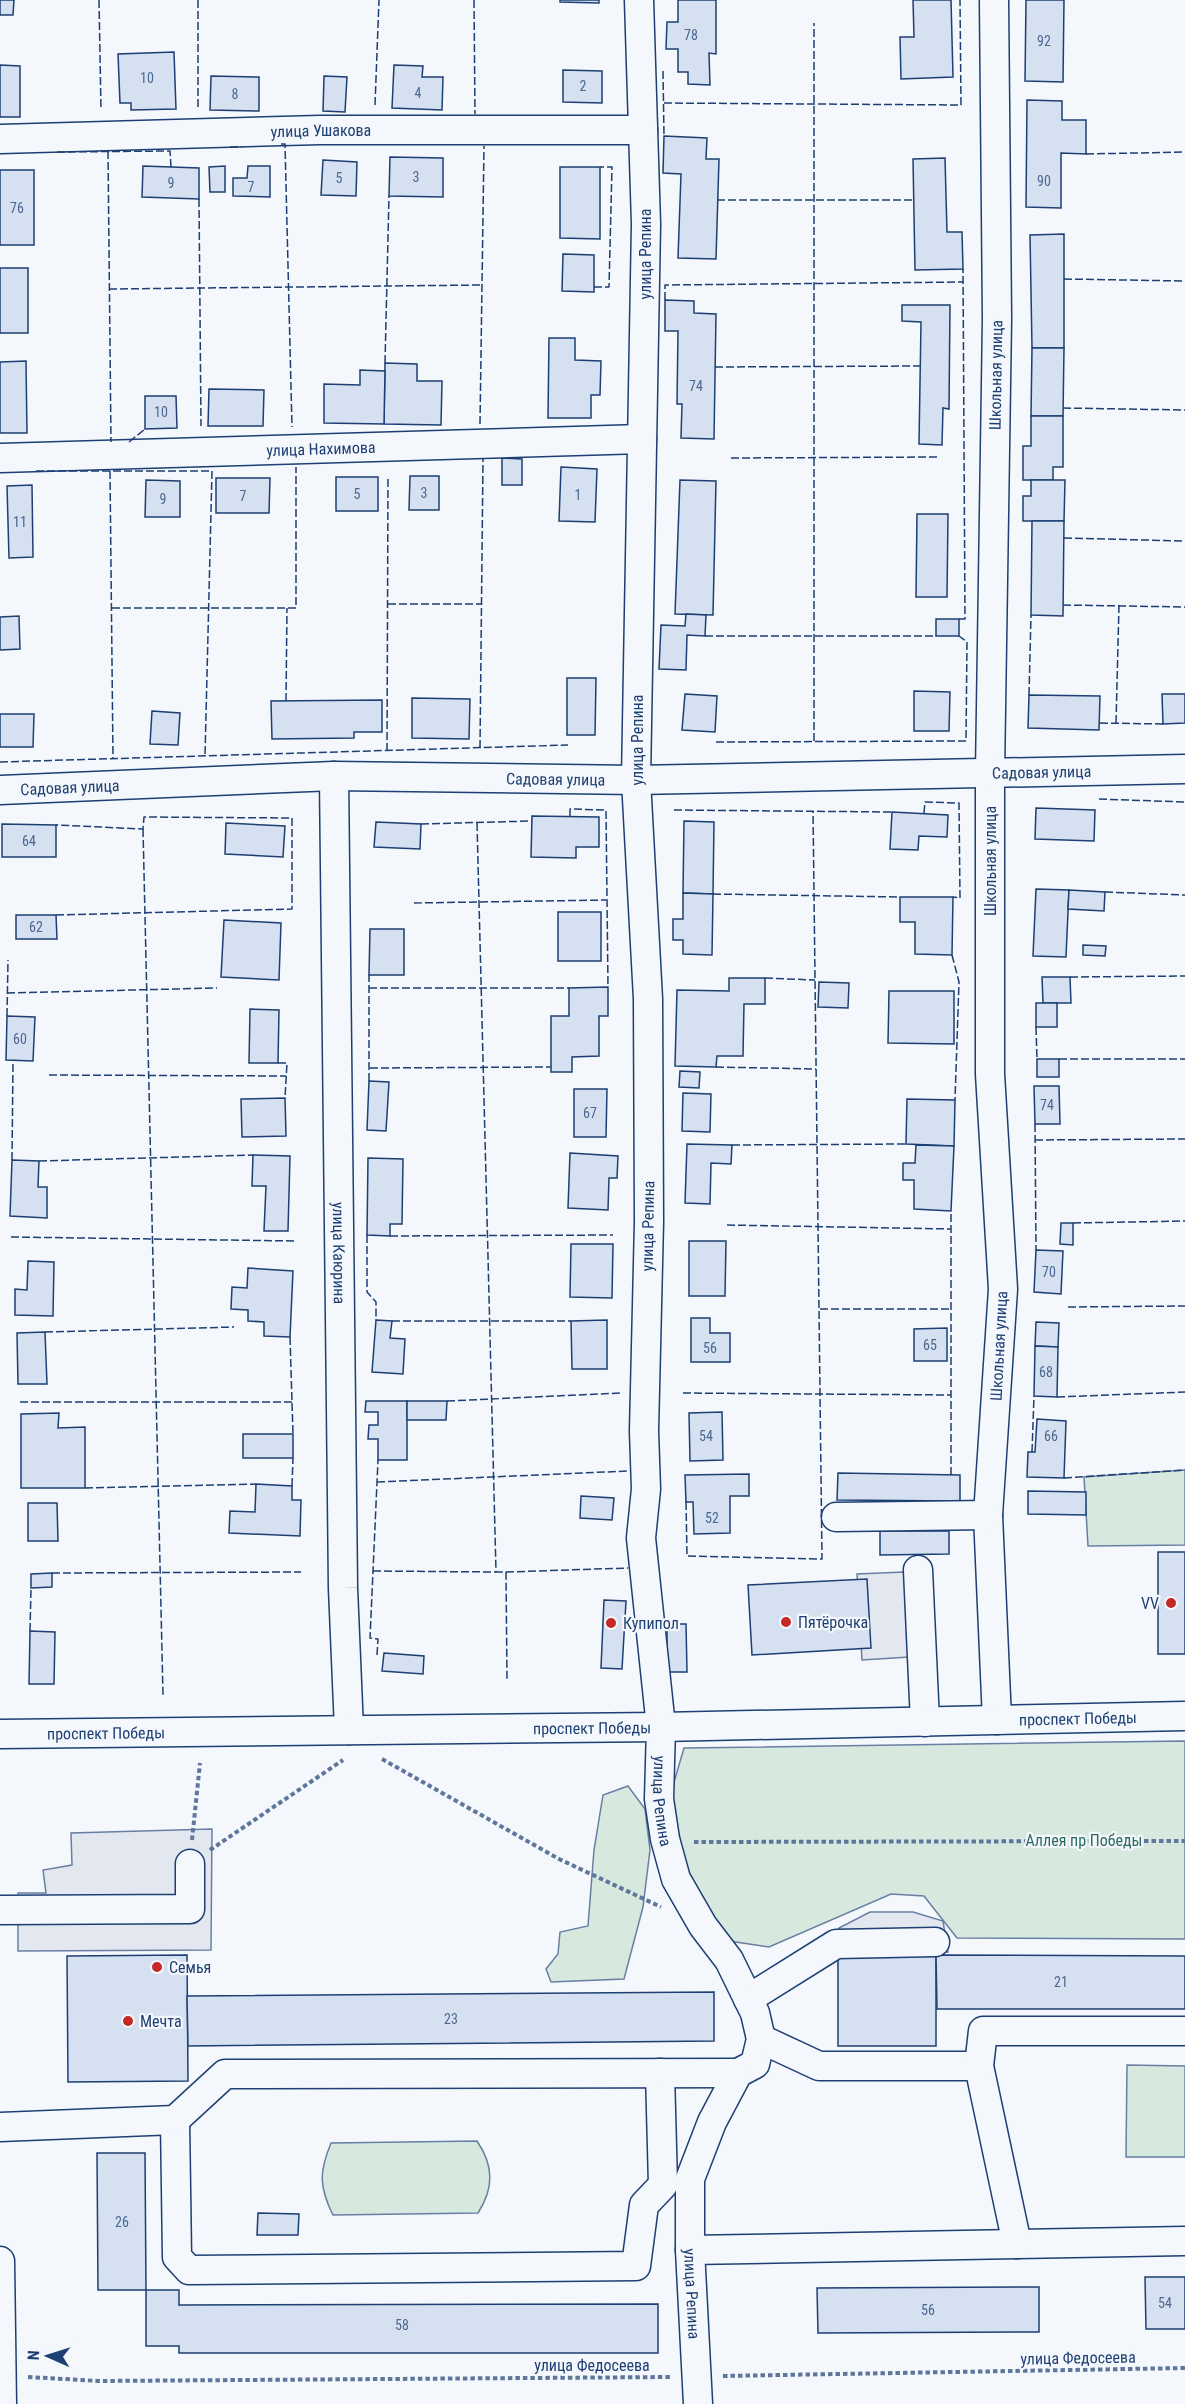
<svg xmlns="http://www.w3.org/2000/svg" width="1185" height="2404" font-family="'Roboto Condensed',sans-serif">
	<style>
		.green { fill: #d7e8df; stroke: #687fa3; stroke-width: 1.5 }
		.parking { fill: #e3e8f0; stroke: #687fa3; stroke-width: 1.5 }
		.building { fill: #d5e0f0; stroke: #1d3f73; stroke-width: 1.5 }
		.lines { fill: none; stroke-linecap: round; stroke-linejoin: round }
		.minor-casing { stroke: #1d3f73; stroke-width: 31 }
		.path { stroke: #5e769c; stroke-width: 4; stroke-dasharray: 4.5 3; stroke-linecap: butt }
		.minor { stroke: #f4f7fb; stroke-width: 28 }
		.fence { stroke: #1d3f73; stroke-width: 1.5; stroke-dasharray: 8 3; stroke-linecap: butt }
		.poi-dot { fill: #c62828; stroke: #f4f7fb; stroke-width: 2 }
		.labels { text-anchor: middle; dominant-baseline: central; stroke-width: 4.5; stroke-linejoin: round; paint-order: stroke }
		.number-label { font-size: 14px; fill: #4b6792 }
		.street-label { font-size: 16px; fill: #1d3f73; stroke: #f4f7fb }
		.poi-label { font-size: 16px; fill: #1d3f73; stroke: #f4f7fb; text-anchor: start }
		.park-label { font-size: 16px; fill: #2c6c60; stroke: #f4f7fb }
	</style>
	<rect width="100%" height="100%" fill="#f4f7fb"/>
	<!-- green -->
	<g class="green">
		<polygon points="1185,1470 1185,1545 1088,1546 1084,1477"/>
		<polygon points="1185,1741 1185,1939 957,1938 924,1896 891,1894 769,1947 729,1941 690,1883 670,1796 684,1748"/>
		<polygon points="628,1786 645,1809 650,1850 643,1907 624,1979 551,1982 546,1969 558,1954 560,1932 588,1926 594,1850 603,1795"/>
		<polygon points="1127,2065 1185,2066 1185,2157 1126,2157"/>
		<path d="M477,2141C494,2166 494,2188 478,2213L333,2215C319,2187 319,2172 331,2143Z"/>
	</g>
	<!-- parking -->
	<g class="parking">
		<polygon points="904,1572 909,1657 862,1660 857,1574"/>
		<polygon points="212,1829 211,1950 18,1951 18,1893 46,1893 43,1870 72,1865 71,1833"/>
		<polygon points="870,1912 913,1912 943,1921 948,1952 838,1951 839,1928"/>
	</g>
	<!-- building -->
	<g class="building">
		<polygon points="0,0 14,0 13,15 0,15"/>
		<polygon points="560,0 599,0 599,3 560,2"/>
		<polygon points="678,0 716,0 716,54 709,53 710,85 688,84 688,72 678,72 678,49 666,49 667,22 678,22"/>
		<polygon points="913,0 951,0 953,77 901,79 900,37 914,37"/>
		<polygon points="1026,0 1064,0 1063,82 1025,81"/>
		<polygon points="174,52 176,109 131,110 131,103 120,103 118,54"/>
		<polygon points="0,65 20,66 20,117 0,117"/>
		<polygon points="394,65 423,66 422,77 443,77 442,110 392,108"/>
		<polygon points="563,70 602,71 602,103 563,102"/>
		<polygon points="211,76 259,77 259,111 210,110"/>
		<polygon points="324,76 347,77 345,112 323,111"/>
		<polygon points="1027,100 1062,101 1062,120 1086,120 1086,154 1061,153 1061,208 1026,207"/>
		<polygon points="664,136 707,138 706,159 719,159 716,259 678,258 681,174 663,173"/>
		<polygon points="390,157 443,158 443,197 389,196"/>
		<polygon points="945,158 947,232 962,232 963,269 915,270 913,159"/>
		<polygon points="323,160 357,162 356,196 321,195"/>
		<polygon points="143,166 199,168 199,199 142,197"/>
		<polygon points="225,166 225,192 210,192 209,167"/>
		<polygon points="248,166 270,166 270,197 233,196 233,178 247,178"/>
		<polygon points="560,167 600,167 600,239 560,238"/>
		<rect x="0" y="170" width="34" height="75"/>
		<polygon points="1064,234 1064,348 1032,348 1030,235"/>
		<polygon points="563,254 594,255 594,292 562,291"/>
		<rect x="0" y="268" width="28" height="65"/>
		<polygon points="665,300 694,301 694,313 716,314 714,439 681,438 682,404 677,404 678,331 665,331"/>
		<polygon points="902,305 950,305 949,409 943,408 942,445 919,444 921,322 902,321"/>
		<polygon points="549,338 575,338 575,360 601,361 600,395 591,395 591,418 548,418"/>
		<polygon points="1032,348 1064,348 1063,416 1031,416"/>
		<polygon points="26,361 27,433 0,433 0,362"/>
		<polygon points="385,363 417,364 417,381 442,381 441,425 384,424"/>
		<polygon points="360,370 385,371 384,424 324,423 324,384 360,385"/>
		<polygon points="209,389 264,390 263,426 208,426"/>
		<polygon points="145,396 176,396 177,428 145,429"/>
		<polygon points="1031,416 1063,416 1063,467 1053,467 1053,480 1023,480 1023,446 1031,446"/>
		<polygon points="502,458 522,459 522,485 502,485"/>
		<polygon points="561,467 597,469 595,522 559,521"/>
		<polygon points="410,476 439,476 439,510 409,510"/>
		<rect x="336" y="477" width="42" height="34"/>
		<polygon points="216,478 270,478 269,513 216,513"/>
		<polygon points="146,480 180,481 180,517 145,517"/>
		<polygon points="680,480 716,481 713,615 675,614"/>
		<polygon points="1031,480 1065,480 1064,521 1023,521 1023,496 1031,496"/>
		<polygon points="32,485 33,557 9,558 7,486"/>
		<polygon points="917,514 948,514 947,597 916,597"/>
		<polygon points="1032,521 1064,521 1063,616 1031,615"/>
		<polygon points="686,614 706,615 705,636 687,635 686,670 659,669 661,625 685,626"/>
		<polygon points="19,616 20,649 0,650 0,617"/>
		<rect x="936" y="619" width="23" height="17"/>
		<polygon points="567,678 596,678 595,735 567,735"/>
		<polygon points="914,691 950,692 949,731 914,731"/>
		<polygon points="685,694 717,696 715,732 682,730"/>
		<polygon points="1162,694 1185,694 1185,723 1163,724"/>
		<polygon points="1029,695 1100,696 1099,730 1028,728"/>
		<polygon points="412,698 470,699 469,739 412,738"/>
		<polygon points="382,700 382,732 354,732 354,738 272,739 271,701"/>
		<polygon points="152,711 180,713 178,745 150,744"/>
		<polygon points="0,714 34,714 33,747 0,747"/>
		<polygon points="1036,808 1095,810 1094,841 1035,839"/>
		<polygon points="892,812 948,815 947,837 919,836 918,850 890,849"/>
		<polygon points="532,816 599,817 599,847 576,847 576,858 531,857"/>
		<polygon points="684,821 714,822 713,894 683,893"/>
		<polygon points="376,822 421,824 420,849 374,847"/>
		<polygon points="226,823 285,826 283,857 225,854"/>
		<polygon points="2,824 56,825 56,857 2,857"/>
		<polygon points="1036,889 1069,890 1066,957 1033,956"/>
		<polygon points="1069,890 1105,892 1104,911 1068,909"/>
		<polygon points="683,893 713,894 712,955 683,954 683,940 673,940 673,919 683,919"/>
		<polygon points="900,897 953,897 952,955 915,954 915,922 900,922"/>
		<rect x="558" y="912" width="43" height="49"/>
		<polygon points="16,915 56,915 57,939 16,939"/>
		<polygon points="224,920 281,923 279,980 221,977"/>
		<polygon points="370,929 404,929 404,975 369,975"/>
		<polygon points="1083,945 1106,946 1105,956 1083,955"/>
		<polygon points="1042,977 1070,977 1071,1003 1043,1003"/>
		<polygon points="729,978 765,978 765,1004 744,1004 743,1056 717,1056 716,1067 675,1066 677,990 729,991"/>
		<polygon points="819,982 849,983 848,1008 818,1007"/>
		<polygon points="608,987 608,1016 599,1016 599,1056 572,1057 572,1072 551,1072 551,1016 569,1016 569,988"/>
		<polygon points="889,991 954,991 954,1044 888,1043"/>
		<rect x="1036" y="1003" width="21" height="24"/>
		<polygon points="250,1009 279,1010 278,1063 249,1063"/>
		<polygon points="7,1016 35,1017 33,1061 6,1060"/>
		<rect x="1037" y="1059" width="22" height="18"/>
		<polygon points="680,1071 700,1072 699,1088 679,1087"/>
		<polygon points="369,1081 389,1082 386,1131 367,1130"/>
		<polygon points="1034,1086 1059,1086 1060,1124 1035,1124"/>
		<polygon points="574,1089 607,1089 606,1137 574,1137"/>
		<polygon points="683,1093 711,1094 710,1132 682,1131"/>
		<polygon points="285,1098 286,1136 242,1137 241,1099"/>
		<polygon points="907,1099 955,1100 954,1146 906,1144"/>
		<polygon points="687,1144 732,1145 731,1164 711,1163 710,1204 685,1203"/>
		<polygon points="916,1145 954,1146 951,1211 914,1209 914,1180 903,1180 903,1163 915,1163"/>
		<polygon points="570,1153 618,1156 617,1178 609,1178 608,1210 568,1208"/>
		<polygon points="253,1155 290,1156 288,1231 264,1231 266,1186 252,1186"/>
		<polygon points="368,1158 403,1159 402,1224 390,1224 390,1236 367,1235"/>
		<polygon points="12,1160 39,1161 38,1187 47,1187 47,1218 10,1216"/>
		<polygon points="1061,1223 1073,1223 1073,1245 1060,1244"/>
		<polygon points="689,1241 726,1241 725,1296 689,1296"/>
		<polygon points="571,1244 613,1244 612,1298 570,1297"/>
		<polygon points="1036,1250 1063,1251 1061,1294 1034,1292"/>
		<polygon points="28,1261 54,1262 53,1316 15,1315 15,1289 27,1290"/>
		<polygon points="248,1268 293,1271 290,1337 264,1336 264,1322 248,1321 248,1310 231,1309 232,1287 247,1288"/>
		<polygon points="691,1318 710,1318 710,1333 730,1333 730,1362 691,1362"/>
		<polygon points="376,1320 392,1321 390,1338 405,1339 403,1374 372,1372"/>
		<polygon points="607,1320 607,1369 572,1369 571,1321"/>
		<polygon points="1036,1322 1059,1323 1058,1347 1035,1346"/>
		<polygon points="947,1328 947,1361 914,1361 914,1329"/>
		<polygon points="45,1332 47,1384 18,1384 17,1333"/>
		<polygon points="1035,1346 1058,1347 1057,1397 1034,1396"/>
		<polygon points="366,1401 407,1401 407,1460 378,1460 378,1439 368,1439 369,1425 378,1425 378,1412 365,1412"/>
		<polygon points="407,1401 447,1401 446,1420 407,1420"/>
		<polygon points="722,1412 723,1460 690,1461 689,1413"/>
		<polygon points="59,1413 58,1428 85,1427 85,1488 21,1488 21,1414"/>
		<polygon points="1037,1419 1066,1421 1064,1478 1027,1477 1028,1452 1035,1452"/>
		<rect x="243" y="1434" width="50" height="24"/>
		<polygon points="838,1473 960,1475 960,1501 837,1500"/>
		<polygon points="749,1474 749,1496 730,1496 730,1533 694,1534 693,1502 686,1502 685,1475"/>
		<polygon points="256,1484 292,1486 292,1500 301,1500 300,1536 229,1533 230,1511 255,1512"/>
		<polygon points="1028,1491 1086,1492 1086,1515 1028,1514"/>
		<polygon points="581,1496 614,1498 612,1520 580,1518"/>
		<polygon points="28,1503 57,1503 58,1541 28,1541"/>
		<polygon points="880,1531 949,1531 949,1554 880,1555"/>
		<rect x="1158" y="1552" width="27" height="102"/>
		<polygon points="52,1573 52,1587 31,1588 31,1574"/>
		<polygon points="867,1579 871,1648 752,1655 748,1585"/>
		<polygon points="604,1600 626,1601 622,1669 601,1668"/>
		<polygon points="667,1624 686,1624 687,1672 667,1672"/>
		<polygon points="30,1631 55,1632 54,1684 29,1684"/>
		<polygon points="384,1653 424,1656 423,1674 382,1671"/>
		<polygon points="187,1955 188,2081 68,2082 67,1956"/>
		<rect x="838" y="1955" width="98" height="91"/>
		<polygon points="936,1955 1185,1956 1185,2009 937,2009"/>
		<polygon points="714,1992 714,2041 188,2046 187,1996"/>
		<polygon points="97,2153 145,2153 146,2290 98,2290"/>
		<polygon points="258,2213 299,2214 298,2235 257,2235"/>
		<polygon points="1145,2277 1185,2277 1185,2329 1146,2329"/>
		<polygon points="1039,2287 1039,2332 818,2333 817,2288"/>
		<polygon points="146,2290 179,2290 179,2305 658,2304 658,2353 179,2353 179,2346 146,2346"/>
	</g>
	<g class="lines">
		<!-- minor casing -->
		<g class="minor-casing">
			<g id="minor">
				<path id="s1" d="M639,0L646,224L636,780L648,999L649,1222L644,1431L646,1489L641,1538L661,1727L659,1799L665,1839L676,1879L703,1926L729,1960L755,2013L761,2039L755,2064L738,2073L712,2122L690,2179V2250L698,2404"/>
				<polyline points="994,0 997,319 990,774 990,1074 1003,1289 988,1515 997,1720"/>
				<path id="s2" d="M0,139L320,130H643"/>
				<path id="s3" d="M0,458L642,439"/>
				<path id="s4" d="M334,776L343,1588L349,1730"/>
				<path id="s5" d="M0,790L334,776L636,780L1185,769"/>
				<polyline points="836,1517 988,1515"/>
				<polyline points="918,1570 925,1722"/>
				<path id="s6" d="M0,1734L661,1727L1185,1716"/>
				<polyline points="0,1910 190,1909 190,1864"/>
				<polyline points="748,1999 836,1944 935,1942"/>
				<polyline points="761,2039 819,2066 979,2066 1017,2244 1185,2241"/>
				<polyline points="979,2066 983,2031 1185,2031"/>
				<polyline points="175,2120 177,2257 189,2270 636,2266 644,2205 663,2185 660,2073"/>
				<polyline points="0,2127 175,2120 225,2074 738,2073"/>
				<polyline points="690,2250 1017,2244"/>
				<polyline points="0,2261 2,2404"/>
			</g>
		</g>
		<!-- path -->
		<g class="path">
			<polyline points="382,1759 559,1859 661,1907"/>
			<polyline points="192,1840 200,1763"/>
			<polyline points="694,1842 1185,1841"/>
			<polyline points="210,1850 343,1760"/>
			<polyline points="723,2376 1185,2368"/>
			<polyline points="28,2377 99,2381 671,2377"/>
		</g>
		<!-- minor -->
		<use href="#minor" class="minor"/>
		<!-- fence -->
		<g class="fence">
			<polyline points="99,0 101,110"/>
			<polyline points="198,0 198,109"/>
			<polyline points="474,0 475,114"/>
			<polyline points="663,71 664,136"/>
			<polyline points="664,103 961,105 960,0"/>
			<polyline points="375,105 379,0"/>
			<polyline points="281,144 285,144 292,427"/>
			<polyline points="230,147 242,147"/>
			<polyline points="108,151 111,442"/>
			<polyline points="57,152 170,151 171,167"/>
			<polyline points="1086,154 1185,152"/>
			<polyline points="199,199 201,426"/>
			<polyline points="717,200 914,200"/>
			<polyline points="1064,279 1185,281"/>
			<polyline points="594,287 609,287 612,167 600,167"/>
			<polyline points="109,289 482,285"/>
			<polyline points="665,300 665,285 963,282"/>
			<polyline points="385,363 389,196"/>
			<polyline points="715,367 920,366"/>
			<polyline points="1063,408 1185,410"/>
			<polyline points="480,424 484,146"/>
			<polyline points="129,442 145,429"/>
			<polyline points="731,458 938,457"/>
			<polyline points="36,471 212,471 205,756"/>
			<polyline points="110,471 113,758"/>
			<polyline points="1064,538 1185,541"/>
			<polyline points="388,604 482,604"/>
			<polyline points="1063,605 1185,607"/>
			<polyline points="112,608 296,608 296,467"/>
			<polyline points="959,619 965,619 963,269"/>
			<polyline points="705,636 936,636"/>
			<polyline points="1029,695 1031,615"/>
			<polyline points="286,701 287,608"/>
			<polyline points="1100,723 1163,724"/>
			<polyline points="1116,723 1119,605"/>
			<polyline points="814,741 814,23"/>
			<polyline points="716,742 966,741 967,642 959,636"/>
			<polyline points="480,748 483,459"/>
			<polyline points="387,751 388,476"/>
			<polyline points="0,762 568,745"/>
			<polyline points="1099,799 1185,802"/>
			<polyline points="674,810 892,812"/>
			<polyline points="924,813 925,802 959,803 960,898 953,897"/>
			<polyline points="570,816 570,809 606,810 608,987"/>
			<polyline points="477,823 496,1572 506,1572 507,1679"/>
			<polyline points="421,824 532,821"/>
			<polyline points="143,829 163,1695"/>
			<polyline points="1105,892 1185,895"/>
			<polyline points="713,894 900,897"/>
			<polyline points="414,903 606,900"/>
			<polyline points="56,915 292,909 292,818 144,817 143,829 56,825"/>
			<polyline points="952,955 959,982 955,1100"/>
			<polyline points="1070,977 1185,976"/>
			<polyline points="765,978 815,980"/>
			<polyline points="369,988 569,988"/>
			<polyline points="7,993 217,988"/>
			<polyline points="7,1016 8,960"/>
			<polyline points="1036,1027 1037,1059"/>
			<polyline points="1059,1059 1185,1059"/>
			<polyline points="278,1063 287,1063 285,1098"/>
			<polyline points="716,1067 816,1069"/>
			<polyline points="370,1068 551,1067"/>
			<polyline points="49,1075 286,1076"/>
			<polyline points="369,1081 369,975"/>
			<polyline points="1035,1124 1036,1250"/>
			<polyline points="1035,1140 1185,1139"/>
			<polyline points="732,1145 906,1144"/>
			<polyline points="12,1160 13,1061"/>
			<polyline points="39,1161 253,1155"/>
			<polyline points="1073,1223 1185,1221"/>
			<polyline points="727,1225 951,1229"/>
			<polyline points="367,1235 367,1292 376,1302 376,1320"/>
			<polyline points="390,1236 613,1235"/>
			<polyline points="11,1237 295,1241"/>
			<polyline points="1068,1307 1185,1306"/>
			<polyline points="820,1309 951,1309"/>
			<polyline points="392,1321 571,1321"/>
			<polyline points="45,1332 234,1327"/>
			<polyline points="290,1337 293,1434"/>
			<polyline points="683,1393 951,1395"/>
			<polyline points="1057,1397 1185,1392"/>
			<polyline points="447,1401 622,1393"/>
			<polyline points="20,1402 292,1402"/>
			<polyline points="1032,1452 1034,1396"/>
			<polyline points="951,1475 951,1211"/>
			<polyline points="1064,1478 1185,1470"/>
			<polyline points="377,1482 628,1471"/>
			<polyline points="292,1486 293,1458"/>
			<polyline points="85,1488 256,1484"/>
			<polyline points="686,1502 687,1556 822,1559 813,811"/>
			<polyline points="373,1571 496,1572"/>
			<polyline points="506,1572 628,1568"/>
			<polyline points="52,1573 301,1572"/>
			<polyline points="30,1631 31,1588"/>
			<polyline points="377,1655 378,1639 370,1638 378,1460"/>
		</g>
	</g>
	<!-- markers -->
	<g class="poi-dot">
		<circle cx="1171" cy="1603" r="6"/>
		<circle cx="786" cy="1622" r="6"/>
		<circle cx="611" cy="1623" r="6"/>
		<circle cx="157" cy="1967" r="6"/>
		<circle cx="128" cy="2021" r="6"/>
	</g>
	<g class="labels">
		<!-- number labels -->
		<g class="number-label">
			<text x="691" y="35">78</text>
			<text x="1044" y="41">92</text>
			<text x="147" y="78">10</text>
			<text x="583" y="86">2</text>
			<text x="418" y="93">4</text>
			<text x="235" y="94">8</text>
			<text x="416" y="177">3</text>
			<text x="339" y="178">5</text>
			<text x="1044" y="181">90</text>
			<text x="171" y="183">9</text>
			<text x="251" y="187">7</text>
			<text x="17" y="208">76</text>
			<text x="696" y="386">74</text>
			<text x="161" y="412">10</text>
			<text x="424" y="493">3</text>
			<text x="357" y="494">5</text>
			<text x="578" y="495">1</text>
			<text x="243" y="496">7</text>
			<text x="163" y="499">9</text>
			<text x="20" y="522">11</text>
			<text x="29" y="841">64</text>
			<text x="36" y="927">62</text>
			<text x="20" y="1039">60</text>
			<text x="1047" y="1105">74</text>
			<text x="590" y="1113">67</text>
			<text x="1049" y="1272">70</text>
			<text x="930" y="1345">65</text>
			<text x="710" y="1348">56</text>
			<text x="1046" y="1372">68</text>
			<text x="706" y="1436">54</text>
			<text x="1051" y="1436">66</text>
			<text x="712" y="1518">52</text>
			<text x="1061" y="1982">21</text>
			<text x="451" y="2019">23</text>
			<text x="122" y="2222">26</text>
			<text x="1165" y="2303">54</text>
			<text x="928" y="2310">56</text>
			<text x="402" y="2325">58</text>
		</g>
		<!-- street labels -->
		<g class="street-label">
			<text stroke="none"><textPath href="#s2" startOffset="321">улица Ушакова</textPath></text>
			<text transform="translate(645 254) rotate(-90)">улица Репина</text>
			<text transform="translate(996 375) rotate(-89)">Школьная улица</text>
			<text stroke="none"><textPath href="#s3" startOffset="321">улица Нахимова</textPath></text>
			<text transform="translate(637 740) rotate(-90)">улица Репина</text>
			<text stroke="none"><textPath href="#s5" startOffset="1042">Садовая улица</textPath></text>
			<text stroke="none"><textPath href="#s5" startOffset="556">Садовая улица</textPath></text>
			<text stroke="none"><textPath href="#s5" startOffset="70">Садовая улица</textPath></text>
			<text transform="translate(990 861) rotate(-90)">Школьная улица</text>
			<text transform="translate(648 1226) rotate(-89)">улица Репина</text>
			<text stroke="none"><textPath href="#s4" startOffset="477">улица Каюрина</textPath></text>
			<text transform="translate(999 1346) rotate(-87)">Школьная улица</text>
			<text stroke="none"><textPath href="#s6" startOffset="1078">проспект Победы</textPath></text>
			<text stroke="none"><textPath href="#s6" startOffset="592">проспект Победы</textPath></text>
			<text stroke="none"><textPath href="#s6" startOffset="106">проспект Победы</textPath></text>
			<text stroke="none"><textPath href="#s1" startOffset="1803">улица Репина</textPath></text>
			<text stroke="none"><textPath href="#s1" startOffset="2342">улица Репина</textPath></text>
			<text transform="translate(1078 2358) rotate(-1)">улица Федосеева</text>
			<text x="592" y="2365">улица Федосеева</text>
		</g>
		<!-- poi labels -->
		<g class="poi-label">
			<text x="1159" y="1603" text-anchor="end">VV</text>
			<text x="798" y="1622">Пятёрочка</text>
			<text x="623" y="1623">Купипол</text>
			<text x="169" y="1967">Семья</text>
			<text x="140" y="2021">Мечта</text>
		</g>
		<!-- park labels -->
		<g class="park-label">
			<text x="1084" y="1840">Аллея пр Победы</text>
		</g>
	</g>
	<!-- north arrow -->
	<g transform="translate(48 2356) rotate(273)" stroke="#f4f7fb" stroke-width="4.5" paint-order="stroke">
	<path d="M0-4.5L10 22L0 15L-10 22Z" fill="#1d3f73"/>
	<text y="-9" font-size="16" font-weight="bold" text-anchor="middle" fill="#1d3f73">N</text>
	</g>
</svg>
